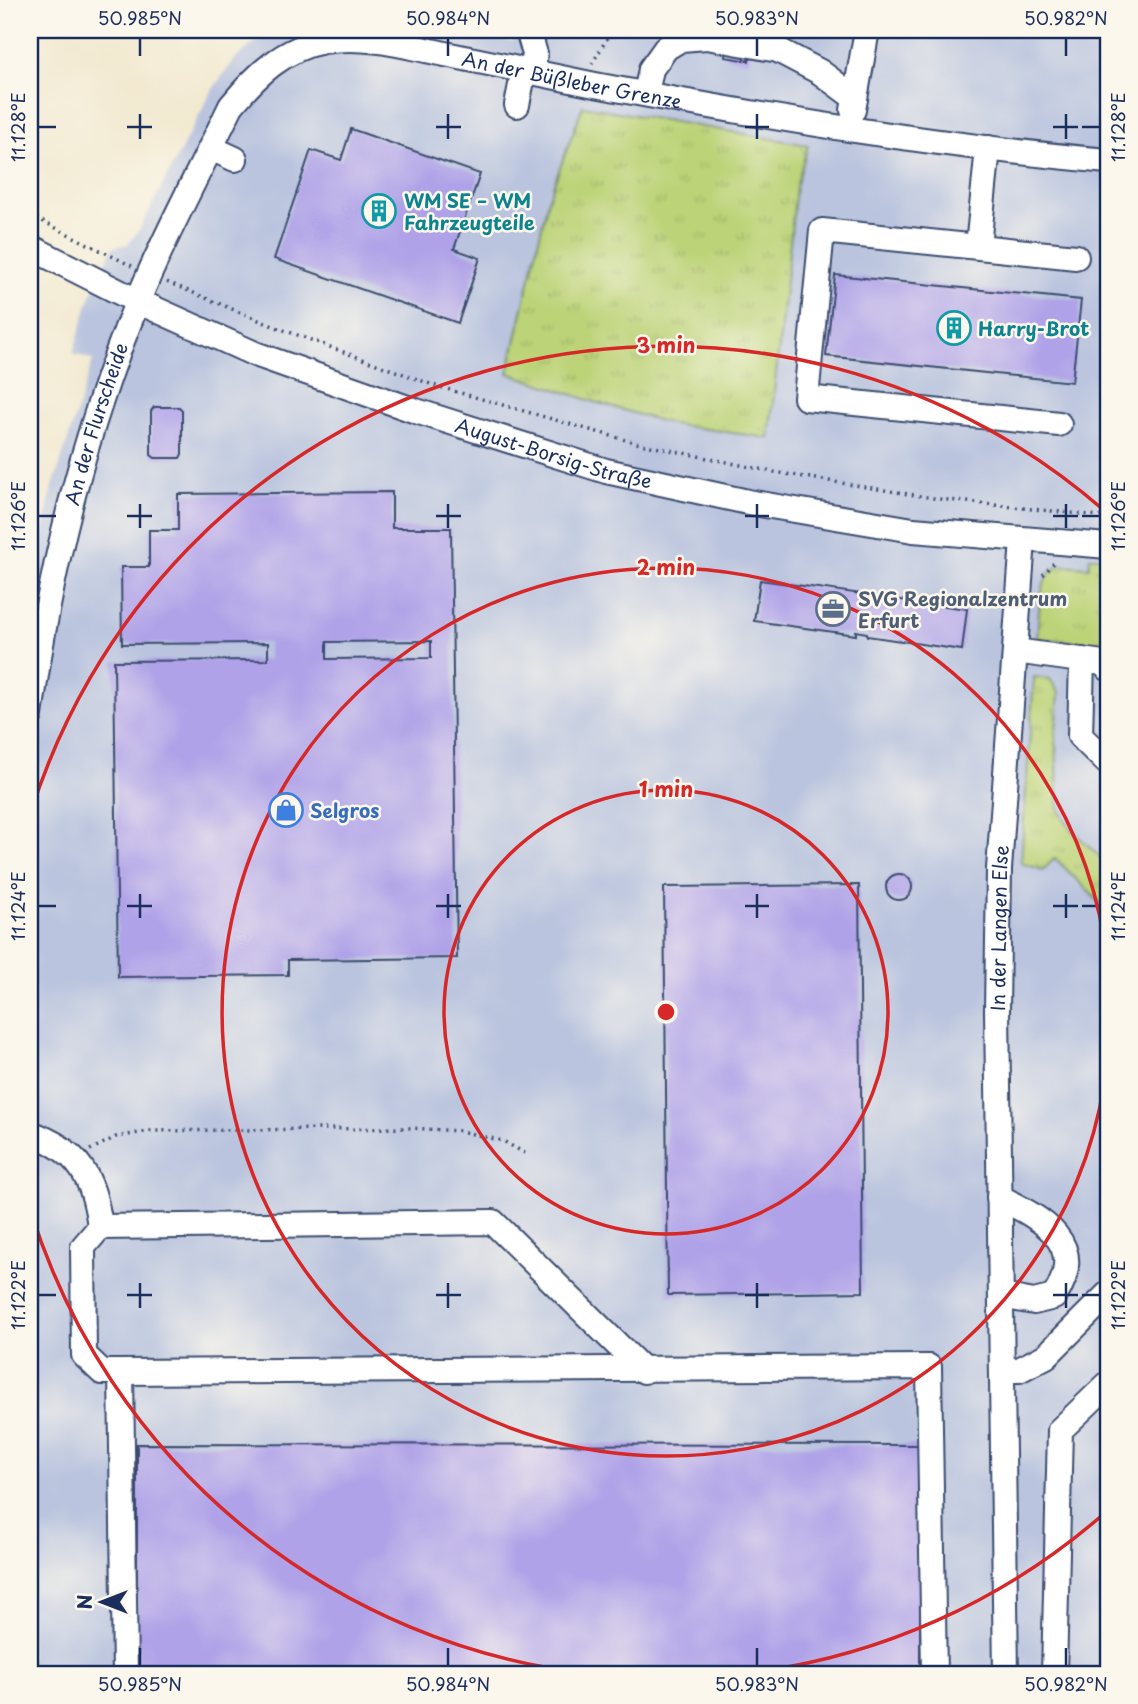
<svg xmlns="http://www.w3.org/2000/svg" width="1138" height="1704" font-family="'Playpen Sans',sans-serif">
	<style>
		.industrial { fill: #bac4de }
		.grass { fill: url(#grass-tufts); stroke: #6c816a; stroke-width: 2 }
		.building { fill: #afa2e8; fill-rule: evenodd }
		.lines { fill: none; stroke-linecap: round; stroke-linejoin: round }
		.minor-casing { stroke: #3b4b6f; stroke-width: 28 }
		.path { stroke: #3b4b6f; stroke-width: 3.5; stroke-dasharray: 2 5; stroke-linecap: butt }
		.minor { stroke: #fff; stroke-width: 24 }
		.ticks { fill: none; stroke: #1b2f5e; stroke-width: 2.5 }
		.ring { fill: none; stroke: #d62828; stroke-width: 3.5 }
		.labels { text-anchor: middle; dominant-baseline: central; stroke-width: 5; stroke-linejoin: round; paint-order: stroke }
		.street-label { font-size: 19px; fill: #1b2f5e; stroke: #fbf7ec }
		.culture-label { font-size: 19px; font-weight: bold; fill: #0d838f; stroke: #fbf7ec; text-anchor: start }
		.service-label { font-size: 19px; font-weight: bold; fill: #4e5e75; stroke: #fbf7ec; text-anchor: start }
		.shop-label { font-size: 19px; font-weight: bold; fill: #366cbe; stroke: #fbf7ec; text-anchor: start }
		.centre { fill: #d62828; stroke: #fbf7ec; stroke-width: 3.5 }
		.ring-label { font-size: 21px; text-anchor: middle; font-weight: bold; fill: #d62828; stroke: #fbf7ec; stroke-width: 5; stroke-linejoin: round; paint-order: stroke }
		.neatline { fill: none; stroke: #1b2f5e; stroke-width: 2.5 }
		.ticks-label { font-size: 18px; text-anchor: middle; fill: #1b2f5e }
	</style>
	<defs>
		<pattern id="grass-tufts" width="24" height="20" patternUnits="userSpaceOnUse" patternTransform="scale(1.75)"><rect width="24" height="20" fill="#bcd377"/><path d="M3 7l-1-3M5 7V3M7 7l1-3M15 17l-1-3M17 17v-4M19 17l1-3" fill="none" stroke="#a1b569"/></pattern>
	</defs>
	<rect width="100%" height="100%" fill="#fbf7ec"/>
	<filter id="ink" filterUnits="userSpaceOnUse"><feTurbulence type="fractalNoise" baseFrequency=".0143" numOctaves="2"/><feDisplacementMap in="SourceGraphic" scale="14" xChannelSelector="R" yChannelSelector="G"/><feConvolveMatrix kernelMatrix="1 2 1 2 8 2 1 2 1" color-interpolation-filters="sRGB"/></filter>
	<filter id="wash" filterUnits="userSpaceOnUse"><feTurbulence type="fractalNoise" baseFrequency=".00686" numOctaves="4" result="noise"/><feDisplacementMap in="SourceGraphic" scale="28" xChannelSelector="R" yChannelSelector="G"/><feGaussianBlur stdDeviation="1.57" result="paint"/><feColorMatrix in="noise" values="0 0 0 0 0 0 0 0 0 0 0 0 0 0 0 0 0 1.4 0 .05"/><feComposite in="paint" operator="in"/></filter>
	<g filter="url(#wash)">
		<rect width="100%" height="100%" fill="#f2e9d0"/>
		<!-- industrial -->
		<polygon class="industrial" points="277,30 454,30 513,42 509,30 1108,30 1108,1674 30,1674 30,597 50,496 93,360 73,353 90,298 113,247 128,244 139,230 214,87 236,58 263,36"/>
		<!-- grass -->
		<g class="grass">
			<polygon points="583,106 808,145 796,187 769,438 671,424 598,403 508,373 548,200"/>
			<path d="M1090,557H1108V645L1037,638C1039,619 1037,572 1060,566C1068,564 1080,567 1089,567Z"/>
			<path d="M1034,677L1050,679L1059,693L1056,731L1058,805C1065,829 1090,847 1108,864V911L1055,858L1043,870L1021,863Z"/>
		</g>
		<g id="blocks">
			<!-- building -->
			<g class="building">
				<polygon points="730,30 754,30 749,61 725,57"/>
				<polygon points="351,129 480,174 454,249 480,258 458,323 274,259 311,150 341,160"/>
				<polygon points="835,275 1081,300 1072,382 826,356"/>
				<polygon points="154,407 179,407 182,410 182,454 180,458 155,458 151,455 151,411"/>
				<path d="M392,492V528H451L457,958L288,960V975L118,977L114,661L268,660V643L122,644L121,567H149V530H178V494ZM431,641V658L327,659V642Z"/>
				<polygon points="760,580 862,594 861,599 871,601 872,596 967,609 962,650 867,636 867,633 856,631 856,635 754,621"/>
				<circle cx="899" cy="887" r="13"/>
				<polygon points="859,885 863,1292 668,1295 664,887"/>
				<polygon points="137,1444 920,1445 920,1674 137,1674"/>
			</g>
		</g>
	</g>
	<g filter="url(#ink)">
		<use href="#blocks" fill-opacity="0" stroke="#3b4b6f" stroke-width="2"/>
		<g class="lines">
			<!-- minor casing -->
			<g class="minor-casing">
				<g id="minor">
					<polyline points="528,30 535,54 532,72"/>
					<polyline points="646,94 651,69 666,48 681,39 707,37 778,50 820,72 855,98"/>
					<polyline points="517,105 524,70"/>
					<polyline points="853,110 867,30"/>
					<polyline points="211,148 235,159"/>
					<polyline points="978,246 988,148"/>
					<path id="s1" d="M30,247L137,301L255,354L416,411L606,471L748,502L913,530L1108,546"/>
					<polyline points="1059,424 806,398 822,231 1076,257"/>
					<polyline points="1015,651 1103,663 1108,668"/>
					<polyline points="1082,660 1080,736 1108,763"/>
					<path id="s2" d="M30,715C50,571 82,437 137,303C164,236 200,171 231,106C256,75 284,48 324,41C365,34 406,46 445,54C495,64 545,75 595,85C765,117 937,146 1108,161"/>
					<path d="M30,1133C79,1150 94,1178 100,1227"/>
					<path d="M999,1197C1042,1219 1089,1243 1054,1297L1034,1302L1001,1296"/>
					<polyline points="1002,1370 1019,1370 1046,1356 1108,1294"/>
					<polyline points="121,1372 929,1367 934,1674"/>
					<polyline points="125,1674 121,1372 102,1372 84,1355 83,1247 100,1227 493,1222 644,1371"/>
					<path id="s3" d="M1006,1674L997,1010L999,869L1023,540"/>
					<polyline points="1054,1674 1060,1430 1108,1384"/>
				</g>
			</g>
			<!-- path -->
			<g class="path">
				<polyline points="592,64 612,30"/>
				<polyline points="30,215 132,266"/>
				<polyline points="167,282 273,326 436,386 636,443 774,472 939,499 1108,517"/>
				<polyline points="1043,575 1054,563"/>
				<polyline points="90,1150 116,1137 150,1131 410,1128 460,1131 503,1141 528,1155"/>
			</g>
			<!-- minor -->
			<use href="#minor" class="minor"/>
		</g>
	</g>
	<!-- ticks -->
	<path class="ticks" d="M140,38V56M448,38V56M757,38V56M1066,38V56M140,114V139M448,114V139M757,114V139M1066,114V139M38,127H56M127,127H152M436,127H461M745,127H769M1053,127H1078M1082,127H1100M140,504V528M448,504V528M757,504V528M1066,504V528M38,516H56M127,516H152M436,516H461M745,516H769M1053,516H1078M1082,516H1100M140,894V918M448,894V918M757,894V918M1066,894V918M38,906H56M127,906H152M436,906H461M745,906H769M1053,906H1078M1082,906H1100M140,1283V1308M448,1283V1308M757,1283V1308M1066,1283V1308M38,1295H56M127,1295H152M436,1295H461M745,1295H769M1053,1295H1078M1082,1295H1100M140,1648V1666M448,1648V1666M757,1648V1666M1066,1648V1666"/>
	<!-- distance rings -->
	<g class="ring">
		<circle cx="666" cy="1012" r="222"/>
		<path d="M1108 1055A444 444 0 1 1 1108 969"/>
		<path d="M1107 1511A666 666 0 0 1 741 1674M591 1674A666 666 0 0 1 31 1212M31 812A666 666 0 0 1 1107 513"/>
	</g>
	<!-- icons -->
	<defs>
		<g id="building-ring" transform="scale(1.75)"><circle r="9.5" fill="#fbf7ec" stroke="#0f9aa8" stroke-width="1.5"/><path d="M-4-6H4V6H1V3H-1V6H-4ZM-2.5-4.3h1.7v1.8h-1.7ZM.8-4.3h1.7v1.8H.8ZM-2.5-1h1.7V.8h-1.7ZM.8-1h1.7V.8H.8Z" fill="#0f9aa8"/></g>
		<g id="office-ring" transform="scale(1.75)"><circle r="9.5" fill="#fbf7ec" stroke="#5c6f8a" stroke-width="1.5"/><path d="M-6-3h4V-5.5h4V-3h4V5H-6ZM-1-4.5V-3h2v-1.5ZM-6 0V1H6V0Z" fill="#5c6f8a"/></g>
		<g id="shop-ring" transform="scale(1.75)"><circle r="9.5" fill="#fbf7ec" stroke="#3f7fe0" stroke-width="1.5"/><path d="M-5-2.5h2.3a2.7 3.5 0 0 1 5.4 0H5L5.5 6h-11ZM-1.5-2.5h3a1.5 2.3 0 0 0-3 0Z" fill="#3f7fe0"/></g>
	</defs>
	<g fill-rule="evenodd">
		<use href="#building-ring" x="379" y="211"/>
		<use href="#building-ring" x="954" y="328"/>
		<use href="#office-ring" x="833" y="609"/>
		<use href="#shop-ring" x="286" y="810"/>
	</g>
	<g class="labels">
		<!-- street labels -->
		<g class="street-label">
			<text stroke="none"><textPath href="#s2" startOffset="1013">An der Büßleber Grenze</textPath></text>
			<text stroke="none"><textPath href="#s2" startOffset="299">An der Flurscheide</textPath></text>
			<text stroke="none"><textPath href="#s1" startOffset="564">August-Borsig-Straße</textPath></text>
			<text stroke="none"><textPath href="#s3" startOffset="746">In der Langen Else</textPath></text>
		</g>
		<!-- culture labels -->
		<g class="culture-label">
			<text x="404" y="200">WM SE – WM<tspan x="404" dy="22">Fahrzeugteile</tspan></text>
			<text x="978" y="328">Harry-Brot</text>
		</g>
		<!-- service labels -->
		<g class="service-label">
			<text x="858" y="598">SVG Regionalzentrum<tspan x="858" dy="22">Erfurt</tspan></text>
		</g>
		<!-- shop labels -->
		<g class="shop-label">
			<text x="310" y="810">Selgros</text>
		</g>
	</g>
	<circle cx="666" cy="1012" r="10" class="centre"/>
	<g class="ring-label">
		<text x="666" y="353">3 min</text>
		<text x="666" y="575">2 min</text>
		<text x="666" y="797">1 min</text>
	</g>
	<!-- margin -->
	<rect width="1138" height="1704" fill="none" stroke="#fbf7ec" stroke-width="77"/>
	<!-- north arrow -->
	<g transform="translate(102 1602) rotate(270)" stroke="#fbf7ec" stroke-width="5" paint-order="stroke">
	<path d="M0-5L12 26L0 18L-12 26Z" fill="#1b2f5e"/>
	<text y="-10" font-size="19" font-weight="bold" text-anchor="middle" fill="#1b2f5e">N</text>
	</g>
	<rect x="38" y="38" width="1062" height="1628" class="neatline"/>
	<g class="ticks-label">
		<text x="140" y="25">50.985°N</text>
		<text x="448" y="25">50.984°N</text>
		<text x="757" y="25">50.983°N</text>
		<text x="1066" y="25">50.982°N</text>
		<text transform="translate(1119 127) rotate(-90)" y="6">11.128°E</text>
		<text transform="translate(19 127) rotate(-90)" y="6">11.128°E</text>
		<text transform="translate(1119 516) rotate(-90)" y="6">11.126°E</text>
		<text transform="translate(19 516) rotate(-90)" y="6">11.126°E</text>
		<text transform="translate(1119 906) rotate(-90)" y="6">11.124°E</text>
		<text transform="translate(19 906) rotate(-90)" y="6">11.124°E</text>
		<text transform="translate(19 1295) rotate(-90)" y="6">11.122°E</text>
		<text transform="translate(1119 1295) rotate(-90)" y="6">11.122°E</text>
		<text x="140" y="1691">50.985°N</text>
		<text x="448" y="1691">50.984°N</text>
		<text x="757" y="1691">50.983°N</text>
		<text x="1066" y="1691">50.982°N</text>
	</g>
</svg>
